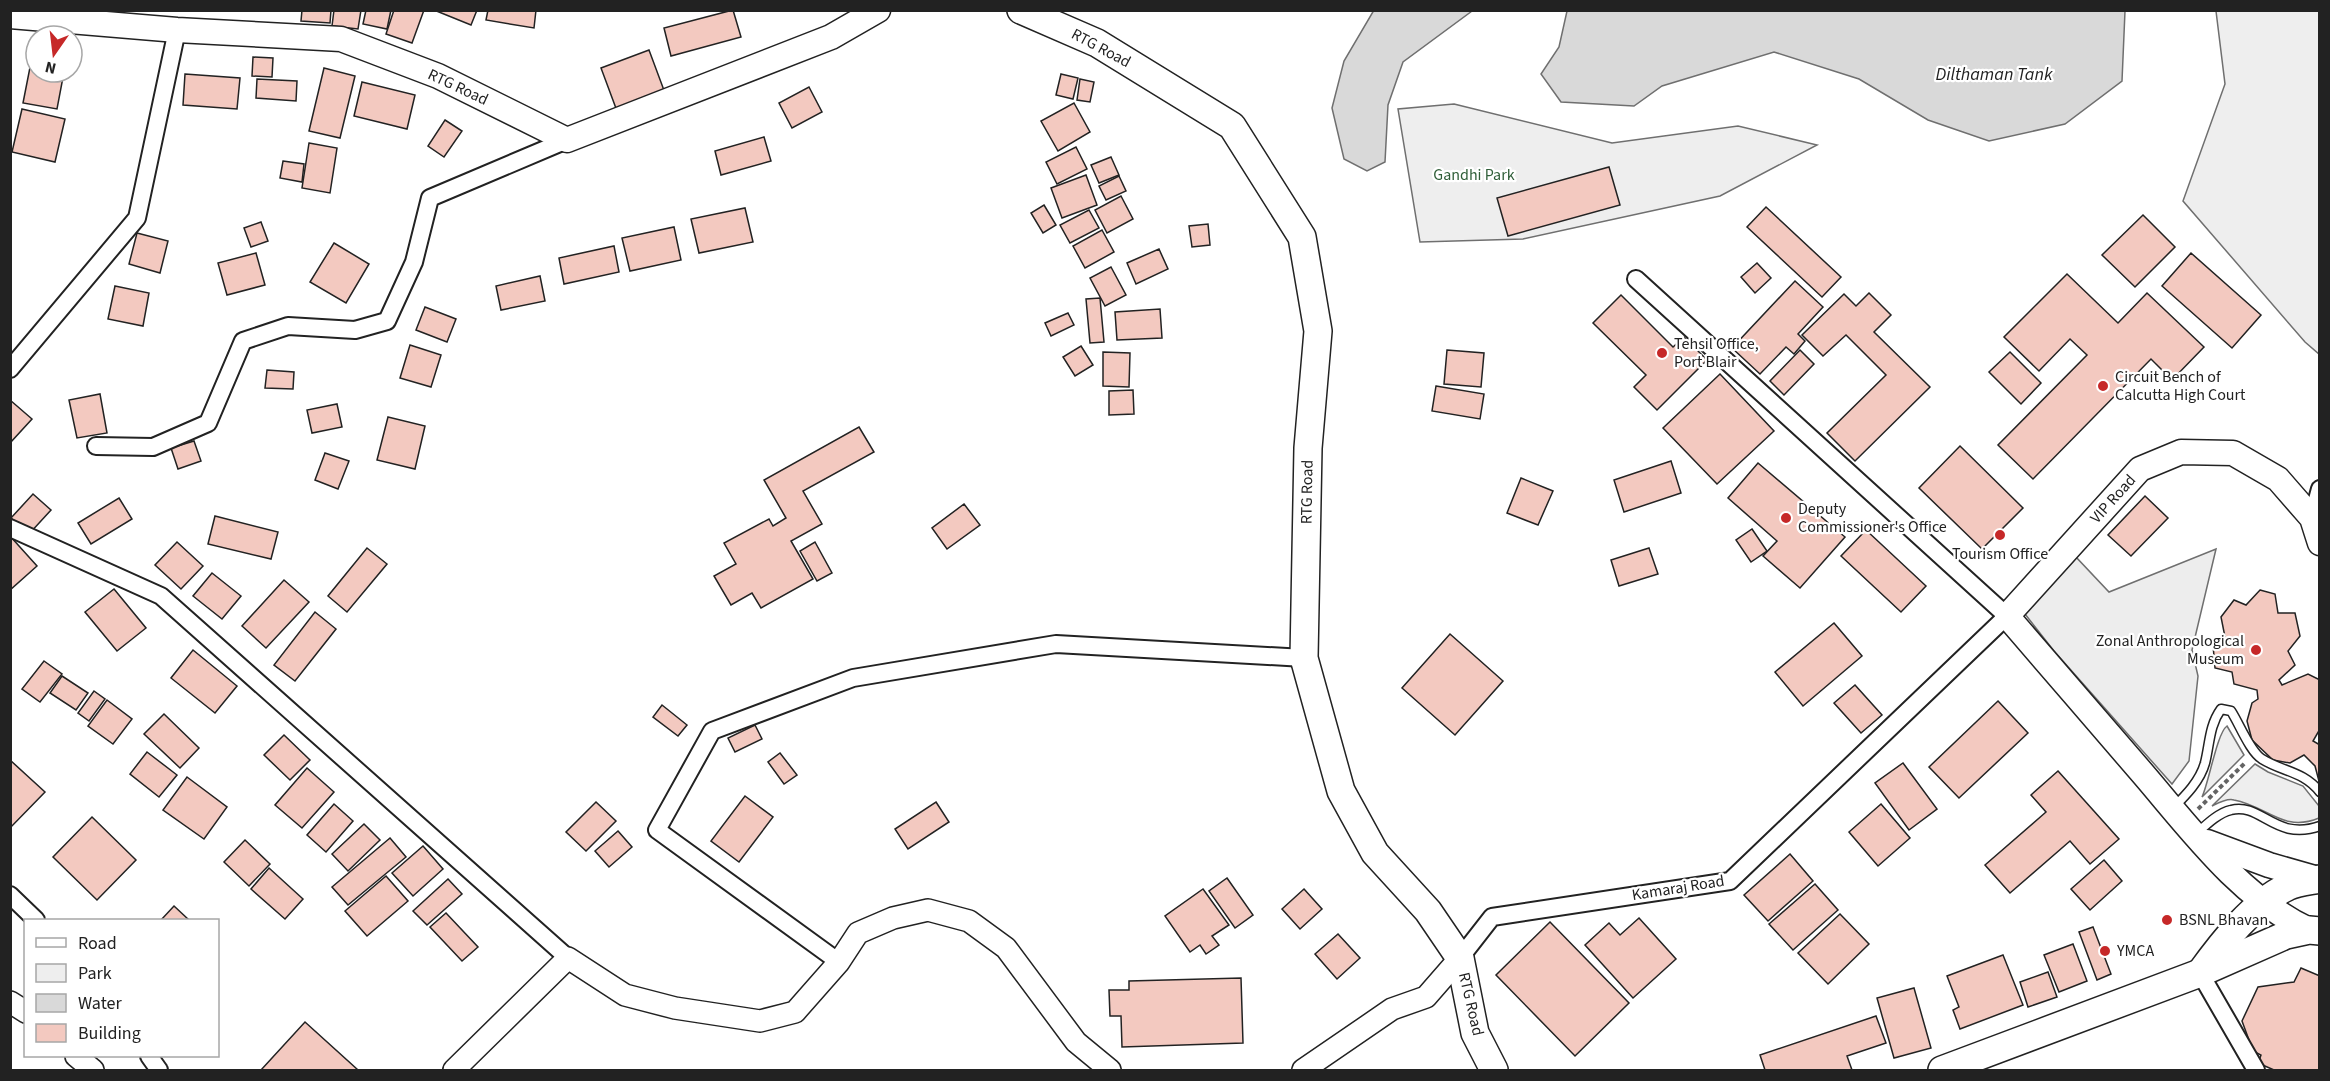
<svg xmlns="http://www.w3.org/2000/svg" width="2330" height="1081" font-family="'Source Sans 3',sans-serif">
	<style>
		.green { fill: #eee; stroke: #6f6f6f; stroke-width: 1.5 }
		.parking { fill: #ededed; stroke: #6f6f6f; stroke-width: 1.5 }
		.water { fill: #d9d9d9; stroke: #6f6f6f; stroke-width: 1.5 }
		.building { fill: #f3c9c0; stroke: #222; stroke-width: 1.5 }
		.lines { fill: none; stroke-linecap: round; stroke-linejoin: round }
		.service-casing { stroke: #222; stroke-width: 11 }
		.minor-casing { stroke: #222; stroke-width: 20 }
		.tertiary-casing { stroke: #222; stroke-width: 24 }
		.secondary-casing { stroke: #222; stroke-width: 27 }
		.primary-casing { stroke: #222; stroke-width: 30 }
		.path { stroke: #646464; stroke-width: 4; stroke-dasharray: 4.5 3; stroke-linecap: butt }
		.service { stroke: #fff; stroke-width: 8 }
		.minor { stroke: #fff; stroke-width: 16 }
		.tertiary { stroke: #fff; stroke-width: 21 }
		.secondary { stroke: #fff; stroke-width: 24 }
		.primary { stroke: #fff; stroke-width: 27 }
		.poi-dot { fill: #c62828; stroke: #fff; stroke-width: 2 }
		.labels { text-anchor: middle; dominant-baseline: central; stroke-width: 4.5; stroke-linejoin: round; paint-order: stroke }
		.street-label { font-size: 16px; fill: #222; stroke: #fff }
		.park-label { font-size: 16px; fill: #2f5e38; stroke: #fff }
		.poi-label { font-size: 16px; fill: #222; stroke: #fff; text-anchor: start }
		.water-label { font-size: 18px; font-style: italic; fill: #222; stroke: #fff }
	</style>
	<rect width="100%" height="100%" fill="#fff"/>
	<!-- green -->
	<g class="green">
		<polygon points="2216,11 2319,11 2319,354 2305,342 2183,201 2225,84"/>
		<polygon points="1454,104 1612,143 1738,126 1817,145 1720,196 1523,239 1420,242 1398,109"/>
		<path d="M2227,726L2244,755L2202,797C2209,782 2217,733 2227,726Z"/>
		<path d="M2255,764L2268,772L2303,786L2319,806V818C2283,833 2267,806 2234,800C2227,798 2218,803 2212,806Z"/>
	</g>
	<!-- parking -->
	<polygon class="parking" points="2216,549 2192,650 2198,676 2189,761 2172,784 2054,651 2025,614 2074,555 2109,592"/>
	<!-- water -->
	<g class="water">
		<polygon points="1374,10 1472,11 1403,62 1388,105 1385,162 1367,171 1344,159 1332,108 1344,61"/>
		<polygon points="1567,11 2125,11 2122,81 2065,124 1989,141 1928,120 1859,79 1774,52 1662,86 1634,106 1561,102 1541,74 1559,47"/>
	</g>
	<!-- building -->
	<g class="building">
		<polygon points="302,10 331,10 330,23 301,21"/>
		<polygon points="334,10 361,10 358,29 332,26"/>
		<polygon points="366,10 391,10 387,29 363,24"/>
		<polygon points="394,10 424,10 412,43 386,34"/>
		<polygon points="434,10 477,10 471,25"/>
		<polygon points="488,10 536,10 534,28 486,20"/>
		<polygon points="733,10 741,37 671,56 664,28"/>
		<polygon points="649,50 665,93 617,111 601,68"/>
		<polygon points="33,52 36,52 36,72 64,72 57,109 23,103"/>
		<polygon points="253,57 273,58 272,77 252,76"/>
		<polygon points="324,68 355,76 340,138 309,131"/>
		<polygon points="185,74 240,78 237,109 183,105"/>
		<polygon points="1061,74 1078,78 1073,99 1056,95"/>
		<polygon points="257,79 297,81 296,101 256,98"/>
		<polygon points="1080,79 1094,82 1090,102 1077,100"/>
		<polygon points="362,82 415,95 407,129 354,116"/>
		<polygon points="809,87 822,112 792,128 779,103"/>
		<polygon points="1074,103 1090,132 1058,151 1041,121"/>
		<polygon points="22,109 65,119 55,162 12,152"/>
		<polygon points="445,120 462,131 444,157 428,146"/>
		<polygon points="764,137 771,161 721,175 715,151"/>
		<polygon points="309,143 337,148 330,193 302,188"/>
		<polygon points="1076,147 1087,169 1057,184 1046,162"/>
		<polygon points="1111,157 1119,175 1099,183 1091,165"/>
		<polygon points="283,161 304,164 302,182 280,178"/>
		<polygon points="1609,167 1620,205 1508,236 1497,198"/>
		<polygon points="1086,175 1097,205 1062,218 1051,188"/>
		<polygon points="1119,176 1126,191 1106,200 1099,186"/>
		<polygon points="1121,196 1133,219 1107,233 1095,210"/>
		<polygon points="1044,205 1056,225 1043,233 1031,213"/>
		<polygon points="1766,207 1841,277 1822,297 1747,227"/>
		<polygon points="745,208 753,242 699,253 691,219"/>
		<polygon points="1089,210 1099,228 1070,243 1060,225"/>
		<polygon points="2143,215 2175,247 2135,287 2102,255"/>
		<polygon points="261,222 268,241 251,247 244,228"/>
		<polygon points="1208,224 1210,245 1192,247 1189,226"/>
		<polygon points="674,227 681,260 630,271 622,238"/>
		<polygon points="1102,230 1114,252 1085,268 1073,246"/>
		<polygon points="137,233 168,241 160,273 129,264"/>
		<polygon points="334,243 369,264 346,303 310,282"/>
		<polygon points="614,246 619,272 564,284 559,258"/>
		<polygon points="1159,249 1168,269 1136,284 1127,263"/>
		<polygon points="256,253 265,285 227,295 218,263"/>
		<polygon points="2191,253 2261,315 2232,348 2162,286"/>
		<polygon points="1757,263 1771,278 1755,293 1741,277"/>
		<polygon points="1111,267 1126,295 1105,306 1090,278"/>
		<polygon points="2067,274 2118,323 2147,293 2204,347 2172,380 2151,359 2033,479 1998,445 2087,355 2070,339 2039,371 2004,337"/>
		<polygon points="540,276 545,301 501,310 496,286"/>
		<polygon points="1795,281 1823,307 1798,334 1805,341 1794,354 1786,347 1760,374 1732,348"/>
		<polygon points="115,286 149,293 143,326 108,319"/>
		<polygon points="1869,293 1891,315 1874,332 1930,387 1855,461 1827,433 1886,375 1846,335 1823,356 1802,335 1844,294 1856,306"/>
		<polygon points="1621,295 1673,347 1684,337 1707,360 1657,410 1634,387 1646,375 1593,323"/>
		<polygon points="1100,298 1104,342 1090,343 1086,299"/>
		<polygon points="425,307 456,319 447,342 416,330"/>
		<polygon points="1160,309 1162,338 1117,340 1115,312"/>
		<polygon points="1068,313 1074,325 1051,336 1045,323"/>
		<polygon points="410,345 441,355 431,387 400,378"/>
		<polygon points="1081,346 1093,365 1075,376 1063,357"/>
		<polygon points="1447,350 1484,353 1481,387 1444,384"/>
		<polygon points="1800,350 1814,364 1784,395 1770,381"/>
		<polygon points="1103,352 1130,353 1129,387 1103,386"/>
		<polygon points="2010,352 2041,383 2021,404 1989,372"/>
		<polygon points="267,370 294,372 293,389 265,388"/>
		<polygon points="1720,374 1774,431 1717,484 1663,428"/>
		<polygon points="1436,386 1484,394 1480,419 1432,411"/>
		<polygon points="1133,390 1134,414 1109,415 1109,391"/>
		<polygon points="100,394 107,433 77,438 69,400"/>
		<polygon points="10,400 32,419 10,443"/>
		<polygon points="337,404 342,427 312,433 307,410"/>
		<polygon points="388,417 425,426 415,469 377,460"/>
		<polygon points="859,427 874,452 803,491 822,524 791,541 813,579 761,608 752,593 731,605 714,576 736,564 724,543 769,519 773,526 786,518 764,480"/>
		<polygon points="194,441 201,461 178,469 171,448"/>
		<polygon points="1960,446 2023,508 1982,549 1919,488"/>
		<polygon points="325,453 349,461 338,489 315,480"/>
		<polygon points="1671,461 1681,493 1624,512 1614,480"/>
		<polygon points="1758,463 1845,537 1800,588 1763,556 1777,541 1728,498"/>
		<polygon points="1521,478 1553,491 1538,525 1507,513"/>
		<polygon points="33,494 51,510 29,534 11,518"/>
		<polygon points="2145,496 2168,518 2131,556 2108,535"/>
		<polygon points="119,498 132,519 91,544 78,523"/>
		<polygon points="964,504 980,525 947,549 932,528"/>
		<polygon points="215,516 278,532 271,559 208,544"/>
		<polygon points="1752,529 1767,551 1751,562 1736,540"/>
		<polygon points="1866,530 1926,586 1901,612 1841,556"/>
		<polygon points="10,536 37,566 10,590"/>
		<polygon points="177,542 203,566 181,589 155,565"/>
		<polygon points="815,542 832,573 817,581 800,551"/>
		<polygon points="367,548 387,564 347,612 328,596"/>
		<polygon points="1649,548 1658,574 1619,586 1611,560"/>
		<polygon points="212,573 241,596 222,619 193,596"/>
		<polygon points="284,580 309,602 266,648 242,626"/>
		<polygon points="114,589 146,628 117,651 85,612"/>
		<polygon points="2260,590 2275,594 2278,613 2295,613 2300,636 2288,651 2295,665 2279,680 2282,685 2308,674 2320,680 2320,729 2313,741 2320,745 2320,785 2315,766 2304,755 2290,763 2273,760 2252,740 2247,721 2252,703 2258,699 2257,690 2234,684 2232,672 2215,668 2213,645 2225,637 2221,617 2234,600 2246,605"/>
		<polygon points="315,612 336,629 295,681 274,665"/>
		<polygon points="1834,623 1862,656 1803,706 1775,672"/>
		<polygon points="1450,634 1503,681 1455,735 1402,688"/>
		<polygon points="193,650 237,686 215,713 171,678"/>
		<polygon points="44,661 62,674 40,702 22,689"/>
		<polygon points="62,676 88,693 76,710 50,693"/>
		<polygon points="1855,685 1882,715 1861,733 1834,703"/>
		<polygon points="94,691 105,699 89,721 78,713"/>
		<polygon points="107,700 132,719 113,744 88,726"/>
		<polygon points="1998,701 2028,733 1959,798 1929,767"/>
		<polygon points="662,705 687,725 678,736 653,717"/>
		<polygon points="164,714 199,748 180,768 144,734"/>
		<polygon points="755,725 762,739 735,752 728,738"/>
		<polygon points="284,735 310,760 290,780 264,755"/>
		<polygon points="147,752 177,775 159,797 130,774"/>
		<polygon points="780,753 797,775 784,784 768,762"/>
		<polygon points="10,760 45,792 10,828"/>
		<polygon points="1903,763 1937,809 1909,830 1875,783"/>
		<polygon points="307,768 334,792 302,828 275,805"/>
		<polygon points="2058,771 2119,839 2090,864 2070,841 2010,893 1985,865 2046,812 2031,795"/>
		<polygon points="187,777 227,807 204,839 163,810"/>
		<polygon points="745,796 773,817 739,862 711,841"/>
		<polygon points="596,802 616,821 586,851 566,832"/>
		<polygon points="936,802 949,822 908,849 895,829"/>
		<polygon points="334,804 353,821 326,852 307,835"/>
		<polygon points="1881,804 1910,838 1878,866 1849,832"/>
		<polygon points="92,817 136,860 97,900 53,857"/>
		<polygon points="364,824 380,840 348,871 332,854"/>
		<polygon points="618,831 632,847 609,867 595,851"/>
		<polygon points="390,838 406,857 348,905 332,887"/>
		<polygon points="245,840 270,864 249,886 224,862"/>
		<polygon points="423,846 443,869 413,896 392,873"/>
		<polygon points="1790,854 1813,881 1768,921 1744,895"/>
		<polygon points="2104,860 2122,881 2090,910 2071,889"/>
		<polygon points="269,868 303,899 285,919 251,889"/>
		<polygon points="386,876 408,901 367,936 345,911"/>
		<polygon points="1227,878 1253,915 1235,928 1209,891"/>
		<polygon points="448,879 462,894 427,925 413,911"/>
		<polygon points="1815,884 1838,910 1793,950 1769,924"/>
		<polygon points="1203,889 1229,925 1212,936 1219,945 1206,954 1200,945 1190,952 1165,916"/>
		<polygon points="1304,889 1322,909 1300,929 1282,909"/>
		<polygon points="174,906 189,920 161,920"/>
		<polygon points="446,913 478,947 462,961 430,927"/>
		<polygon points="1840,914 1869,944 1828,984 1798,953"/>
		<polygon points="1639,918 1676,959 1633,998 1585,945 1609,923 1620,935"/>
		<polygon points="1550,922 1629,1003 1575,1056 1496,975"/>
		<polygon points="2093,927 2111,974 2097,980 2079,932"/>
		<polygon points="1338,934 1360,958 1337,979 1315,954"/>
		<polygon points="2073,944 2087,981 2059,992 2044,955"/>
		<polygon points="2003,955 2023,1005 1960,1029 1953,1010 1959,1007 1947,976"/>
		<polygon points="2301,968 2320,976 2320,1070 2274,1070 2258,1063 2261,1055 2253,1051 2242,1021 2258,987 2294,982"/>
		<polygon points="2048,972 2057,997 2028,1007 2020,982"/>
		<polygon points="1241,978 1243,1043 1122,1047 1121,1016 1110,1016 1109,990 1129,990 1129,981"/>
		<polygon points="1914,988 1931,1048 1894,1058 1877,998"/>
		<polygon points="1876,1016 1886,1043 1847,1056 1852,1070 1765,1070 1760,1055"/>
		<polygon points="305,1022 358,1070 261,1070"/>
	</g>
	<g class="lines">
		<!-- service casing -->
		<g class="service-casing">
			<g id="service">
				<path d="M2173,808C2186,795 2200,781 2205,763C2210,743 2209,726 2221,709L2231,711C2239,723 2250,752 2262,759C2283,772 2303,771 2320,792"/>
				<path d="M2196,834C2206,825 2218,813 2231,810C2261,802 2275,842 2320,826"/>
			</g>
		</g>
		<!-- minor casing -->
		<g class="minor-casing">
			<g id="minor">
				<polyline points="10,369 137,218 177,30"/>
				<polyline points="96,446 153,447 208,423 243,341 288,326 355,330 387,321 414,262 430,198 567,140"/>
				<polyline points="2312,518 2320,489"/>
				<polyline points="10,528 161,596 568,958"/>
				<polyline points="10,895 36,920"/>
				<polyline points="1460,958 1492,917 1730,881 2007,616 1636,279"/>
				<polyline points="839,962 657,830 712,731 853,678 1056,644 1304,658"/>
				<polyline points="2200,973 2256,1070"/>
				<polyline points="149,1056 159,1070"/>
			</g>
		</g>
		<!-- tertiary casing -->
		<g class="tertiary-casing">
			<g id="tertiary">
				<polyline points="10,1002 26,1012"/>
				<polyline points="76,1056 93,1070"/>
				<polyline points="454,1070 568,958 625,995 675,1008 760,1021 795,1012 839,962 858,933 893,918 928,910 969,921 1006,948 1076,1042 1110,1070"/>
				<polyline points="1303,1070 1392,1009 1426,997 1460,958"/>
			</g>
		</g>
		<!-- secondary casing -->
		<g class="secondary-casing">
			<g id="secondary">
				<polyline points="10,16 177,30 341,39 438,76 567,140 831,37 878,10"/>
				<polyline points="2207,842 2269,865 2318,879"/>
				<path d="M2309,930C2242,899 2191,830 2144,775C2098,722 2053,669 2007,616L2140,469L2181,452L2233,453L2278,479L2312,518L2320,543"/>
			</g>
		</g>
		<!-- primary casing -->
		<g class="primary-casing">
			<g id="primary">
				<polyline points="1021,10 1097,43 1232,126 1302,237 1318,331 1308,448 1304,658 1341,791 1375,853 1428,911 1460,958 1475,1033 1494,1070"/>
				<path d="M2201,972C2222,943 2253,903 2287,887C2296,882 2310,881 2320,879"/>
				<polyline points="1942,1070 2200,973 2286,935 2309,930 2320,931"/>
			</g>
		</g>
		<!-- path -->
		<polyline class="path" points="2198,809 2246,762"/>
		<!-- service -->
		<use href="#service" class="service"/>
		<!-- minor -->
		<use href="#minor" class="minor"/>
		<!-- tertiary -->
		<use href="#tertiary" class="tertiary"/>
		<!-- secondary -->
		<use href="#secondary" class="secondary"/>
		<!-- primary -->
		<use href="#primary" class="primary"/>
	</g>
	<!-- markers -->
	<g class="poi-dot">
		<circle cx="1662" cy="353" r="6"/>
		<circle cx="2103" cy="386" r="6"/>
		<circle cx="1786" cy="518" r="6"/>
		<circle cx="2000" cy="535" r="6"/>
		<circle cx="2256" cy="650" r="6"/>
		<circle cx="2167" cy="920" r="6"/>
		<circle cx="2105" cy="951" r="6"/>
	</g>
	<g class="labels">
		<!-- street labels -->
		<g class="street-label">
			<text transform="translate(1101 48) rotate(28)">RTG Road</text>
			<text transform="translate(458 87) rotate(25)">RTG Road</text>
			<text transform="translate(1307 492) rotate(-89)">RTG Road</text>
			<text transform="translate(2113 499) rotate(-48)">VIP Road</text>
			<text transform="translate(1678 888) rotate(-9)">Kamaraj Road</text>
			<text transform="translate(1471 1004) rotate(77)">RTG Road</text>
		</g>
		<!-- park labels -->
		<g class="park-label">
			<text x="1474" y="175">Gandhi Park</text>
		</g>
		<!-- poi labels -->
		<g class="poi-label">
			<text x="1674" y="344">Tehsil Office,<tspan x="1674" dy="18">Port Blair</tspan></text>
			<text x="2115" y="377">Circuit Bench of<tspan x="2115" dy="18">Calcutta High Court</tspan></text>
			<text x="1798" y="509">Deputy<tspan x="1798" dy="18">Commissioner's Office</tspan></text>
			<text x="2000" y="554" text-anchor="middle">Tourism Office</text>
			<text x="2244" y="641" text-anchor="end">Zonal Anthropological<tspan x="2244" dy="18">Museum</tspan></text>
			<text x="2179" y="920">BSNL Bhavan</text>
			<text x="2117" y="951">YMCA</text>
		</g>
		<!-- water labels -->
		<g class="water-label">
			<text x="1994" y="74">Dilthaman Tank</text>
		</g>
	</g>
	<!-- border -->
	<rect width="2330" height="1081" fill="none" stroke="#222222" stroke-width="24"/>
	<!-- legend -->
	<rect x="24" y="919" width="195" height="138" fill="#ffffff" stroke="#a7a7a7" stroke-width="1.5"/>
	<rect x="36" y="938" width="30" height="9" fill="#ffffff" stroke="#a7a7a7" stroke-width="1.5"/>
	<text x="78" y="949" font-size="18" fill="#222222">Road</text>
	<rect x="36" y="964" width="30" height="18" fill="#eeeeee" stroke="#a7a7a7" stroke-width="1.5"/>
	<text x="78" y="979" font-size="18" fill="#222222">Park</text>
	<rect x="36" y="994" width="30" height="18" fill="#d9d9d9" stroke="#a7a7a7" stroke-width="1.5"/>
	<text x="78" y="1009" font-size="18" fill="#222222">Water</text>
	<rect x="36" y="1024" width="30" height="18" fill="#f3c9c0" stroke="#a7a7a7" stroke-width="1.5"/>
	<text x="78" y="1039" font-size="18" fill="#222222">Building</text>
	<!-- north arrow -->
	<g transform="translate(54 54) rotate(194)"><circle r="28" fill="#ffffff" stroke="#a7a7a7" stroke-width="1.5"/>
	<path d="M0-4.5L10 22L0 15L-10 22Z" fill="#c62828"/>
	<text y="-9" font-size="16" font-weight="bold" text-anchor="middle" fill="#222222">N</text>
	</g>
</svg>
